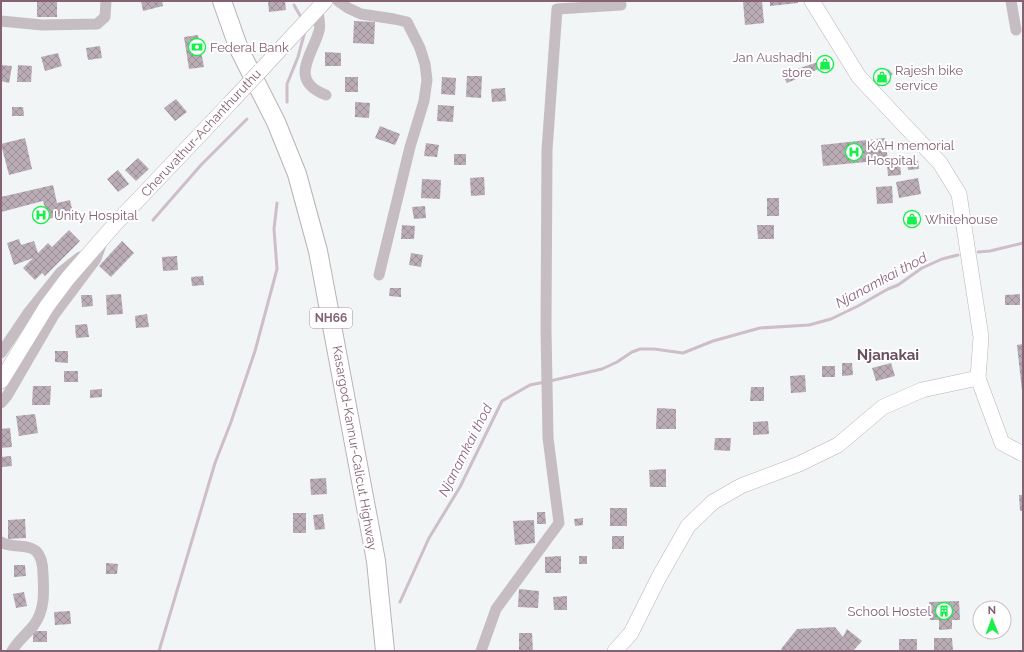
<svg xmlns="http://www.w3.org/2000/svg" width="1024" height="652" font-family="Raleway,sans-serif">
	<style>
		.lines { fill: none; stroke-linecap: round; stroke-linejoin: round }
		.stream { stroke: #cebec9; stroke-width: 3 }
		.building { fill: url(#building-cross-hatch) }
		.secondary-casing { stroke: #bcb2b7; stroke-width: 16 }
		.trunk-casing { stroke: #bab2b6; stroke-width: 20 }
		.minor { stroke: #c6bdc2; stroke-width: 11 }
		.secondary { stroke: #fff; stroke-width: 15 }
		.trunk { stroke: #fff; stroke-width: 18 }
		.secondary-bridge-casing { stroke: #bcb2b7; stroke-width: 16; stroke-linecap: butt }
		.secondary-bridge { stroke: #fff; stroke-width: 15 }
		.labels { text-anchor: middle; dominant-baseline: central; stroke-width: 4; stroke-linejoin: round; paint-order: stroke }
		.shield { fill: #fff; stroke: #a9919e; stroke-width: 1 }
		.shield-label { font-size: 12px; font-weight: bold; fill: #846274 }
		.poi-label { font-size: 13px; fill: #846274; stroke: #fff; text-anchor: start }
		.street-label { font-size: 13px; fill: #846274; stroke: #fff }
		.water-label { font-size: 14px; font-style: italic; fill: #8f6683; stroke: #fff }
		.quarter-label { font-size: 15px; font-weight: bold; fill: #69505d; stroke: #fff }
	</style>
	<defs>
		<pattern id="building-cross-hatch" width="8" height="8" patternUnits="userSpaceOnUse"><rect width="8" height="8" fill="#b9acb4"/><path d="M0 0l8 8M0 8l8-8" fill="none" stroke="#9c8f97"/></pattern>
	</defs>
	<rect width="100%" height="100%" fill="#f1f5f5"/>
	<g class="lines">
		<!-- stream -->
		<g class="stream">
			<polyline points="294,5 302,19"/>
			<polyline points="287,102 287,84 298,57 305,31"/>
			<polyline points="153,220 201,165 247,119"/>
			<polyline points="978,252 990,251 1023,243"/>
			<polyline points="550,381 602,369 617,362 632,352 640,349 654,349 683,353 713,341 760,328 809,325 831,319 858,306 888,289 898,285 922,268 942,259 958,255"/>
			<polyline points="400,602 429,538 460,487 502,401 530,385 545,382"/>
			<polyline points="159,651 215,463 231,422 255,351 277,269 274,229 277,203"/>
		</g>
	</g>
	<!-- building -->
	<g class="building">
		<polygon points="141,1 162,1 163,6 143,11"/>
		<polygon points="268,1 285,1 286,10 269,12"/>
		<polygon points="743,1 762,1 764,23 745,25"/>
		<polygon points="770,1 798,1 798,3 770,6"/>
		<rect x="37" y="2" width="20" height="15"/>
		<polygon points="354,21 375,22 374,44 353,43"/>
		<polygon points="198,35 204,67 189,69 184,37"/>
		<polygon points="100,46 102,58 88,60 86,48"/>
		<polygon points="325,52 341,53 341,66 325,66"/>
		<polygon points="58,53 62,66 45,71 41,57"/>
		<polygon points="821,61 823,67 787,83 782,74"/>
		<polygon points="1,65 12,66 9,83 1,81"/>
		<polygon points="18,65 32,66 31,82 17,82"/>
		<polygon points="888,69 893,74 876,89 871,81"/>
		<polygon points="467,76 482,76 481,98 466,97"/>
		<rect x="345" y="77" width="13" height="15"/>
		<polygon points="442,77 456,78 455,95 441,94"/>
		<polygon points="505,88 506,101 492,102 491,89"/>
		<polygon points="176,99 187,112 175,121 164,108"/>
		<polygon points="355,102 370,103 369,118 355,117"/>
		<polygon points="438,105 454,106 453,122 437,121"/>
		<polygon points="12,107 23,107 24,116 12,116"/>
		<polygon points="380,126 400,134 395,145 375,138"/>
		<polygon points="25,138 32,169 9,175 1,144"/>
		<polygon points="885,138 888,160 823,166 821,145"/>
		<polygon points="426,143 439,145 437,157 424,156"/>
		<rect x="454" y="154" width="12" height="11"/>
		<polygon points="138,158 149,169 136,181 125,170"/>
		<polygon points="918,161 919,169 908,170 907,162"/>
		<polygon points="900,163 901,175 888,176 887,164"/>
		<polygon points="118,170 129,184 118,192 107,179"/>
		<polygon points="484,177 485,195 471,196 470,178"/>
		<polygon points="918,178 921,194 899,198 896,182"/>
		<polygon points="422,179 441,180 440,199 421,198"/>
		<polygon points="53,185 57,203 70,200 73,213 48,219 43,201 1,212 1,197"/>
		<polygon points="892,186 893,203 877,204 876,187"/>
		<rect x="767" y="198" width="12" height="18"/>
		<polygon points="425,206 426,218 414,219 412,207"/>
		<polygon points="402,225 415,226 414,239 401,239"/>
		<polygon points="757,225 774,225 774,239 758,239"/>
		<polygon points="69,230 80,241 45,276 42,273 35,280 23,268 33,258 14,265 7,243 19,239 21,245 34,241 38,253 48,243 52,247"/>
		<polygon points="122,241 134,253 111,277 99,266"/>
		<polygon points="411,253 423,255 421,267 409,265"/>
		<polygon points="177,256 178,270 163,271 162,257"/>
		<polygon points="203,276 204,285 192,286 191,277"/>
		<polygon points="390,288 401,288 401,297 389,296"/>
		<polygon points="121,294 123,314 107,315 106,295"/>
		<polygon points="1020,294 1020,305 1005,305 1005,295"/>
		<polygon points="81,295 92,295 93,306 82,307"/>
		<polygon points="147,314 149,327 136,328 135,316"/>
		<polygon points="87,324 89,337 76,338 75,325"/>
		<polygon points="1023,344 1023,391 1022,391 1017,345"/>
		<polygon points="55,351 68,351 68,363 55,362"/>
		<polygon points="842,363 852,363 853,375 842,376"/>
		<polygon points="891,363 895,376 876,381 872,368"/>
		<rect x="822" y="366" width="13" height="11"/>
		<rect x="64" y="371" width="14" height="11"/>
		<polygon points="805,375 806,392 791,393 790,376"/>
		<polygon points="33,386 51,386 50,405 32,405"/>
		<polygon points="751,387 764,387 764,401 750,401"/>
		<polygon points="102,389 102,397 90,398 90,390"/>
		<polygon points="657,408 676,409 676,429 656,429"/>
		<polygon points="35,414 38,433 19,436 16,416"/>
		<polygon points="768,421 769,434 753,435 753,422"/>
		<polygon points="10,428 12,447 1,448 1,429"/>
		<polygon points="715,438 731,438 730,451 714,450"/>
		<polygon points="11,456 12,466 2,467 1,457"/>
		<polygon points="666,469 666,487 650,487 649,470"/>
		<polygon points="326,478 327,494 311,495 310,479"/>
		<polygon points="1019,495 1023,495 1023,511 1020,511"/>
		<rect x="610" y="508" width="17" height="18"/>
		<polygon points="537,512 545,512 546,524 537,524"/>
		<rect x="293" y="513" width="13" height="20"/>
		<polygon points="323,514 325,529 315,530 313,515"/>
		<polygon points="583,518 583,525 575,526 574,519"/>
		<polygon points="25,519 26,538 8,539 8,520"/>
		<polygon points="534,520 535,543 515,545 513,521"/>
		<rect x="612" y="536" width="12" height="13"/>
		<polygon points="561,556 561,573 545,573 545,557"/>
		<rect x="579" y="556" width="8" height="8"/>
		<polygon points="106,563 118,564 117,574 106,574"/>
		<polygon points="14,565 25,565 26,576 14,577"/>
		<polygon points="519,589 539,591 538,608 518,607"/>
		<polygon points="24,592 27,606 16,608 13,594"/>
		<polygon points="567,596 567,610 554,610 553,597"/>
		<polygon points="959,601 960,620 952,620 952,629 939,630 939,620 930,620 929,602"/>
		<polygon points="70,611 71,624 55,625 54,612"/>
		<polygon points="835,627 843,637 847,629 862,641 853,651 783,651 781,649 797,629"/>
		<rect x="33" y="631" width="14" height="11"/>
		<polygon points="519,633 532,633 533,651 519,651"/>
		<polygon points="934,638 952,638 953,651 934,651"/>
		<rect x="899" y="639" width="18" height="12"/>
	</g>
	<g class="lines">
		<!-- secondary casing -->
		<g class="secondary-casing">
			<g id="secondary">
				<polyline points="812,1 859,77 940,163 959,194 981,337 978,378 1002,443 1023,454"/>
				<polyline points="261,70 325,1"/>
				<polyline points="1,381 47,306 68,278 116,223 232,101"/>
				<polyline points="615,651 631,633 659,577 688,526 713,502 741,486 799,464 838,445 883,407 922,390 978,378"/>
			</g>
		</g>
		<!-- trunk casing -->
		<g class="trunk-casing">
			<polyline id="trunk" points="222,1 239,49 276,122 297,174 318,251 376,561 385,651"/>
		</g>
		<!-- minor -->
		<g class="minor">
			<polyline points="338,1 348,8 361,14 394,19 407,22 420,48 425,64 427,80 424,101 410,147 379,275"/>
			<polyline points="1011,1 1016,30"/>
			<path d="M318,10C318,16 321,25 319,31C312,56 288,80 326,95"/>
			<polyline points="1,21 42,25 97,24 105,17 106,1"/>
			<polyline points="1,353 28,313 61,272 80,257"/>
			<polyline points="1,403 7,396 54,315 96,259 102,242"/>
			<path d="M1,542C12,549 26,543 36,551C42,557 43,567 43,574C44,592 45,610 34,625C27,634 18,640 12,651"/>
			<polyline points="481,651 496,609 559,523 548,438 546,329 547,150 557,9 621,5 620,1"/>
		</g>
		<!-- secondary -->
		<use href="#secondary" class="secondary"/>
		<!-- trunk -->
		<use href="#trunk" class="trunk"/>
		<!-- secondary-bridge casing -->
		<g class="secondary-bridge-casing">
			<polyline id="secondary-bridge" points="232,101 261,70"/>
		</g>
		<!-- secondary-bridge -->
		<use href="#secondary-bridge" class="secondary-bridge"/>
	</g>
	<!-- icons -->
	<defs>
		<g id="bank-ring" transform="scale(0.9)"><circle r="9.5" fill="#fff" stroke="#17ef4d" stroke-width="1.5"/><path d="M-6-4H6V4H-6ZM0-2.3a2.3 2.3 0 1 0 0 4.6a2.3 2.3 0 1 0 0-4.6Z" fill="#17ef4d"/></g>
		<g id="shop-ring" transform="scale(0.9)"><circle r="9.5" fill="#fff" stroke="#17ef4d" stroke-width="1.5"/><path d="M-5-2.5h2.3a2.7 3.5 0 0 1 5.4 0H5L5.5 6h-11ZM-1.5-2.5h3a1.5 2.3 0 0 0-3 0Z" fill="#17ef4d"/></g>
		<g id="hospital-ring" transform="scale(0.9)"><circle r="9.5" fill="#fff" stroke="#17ef4d" stroke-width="1.5"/><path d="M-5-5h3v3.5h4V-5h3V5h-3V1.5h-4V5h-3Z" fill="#17ef4d"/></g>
		<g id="building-ring" transform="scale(0.9)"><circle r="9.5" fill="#fff" stroke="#17ef4d" stroke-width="1.5"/><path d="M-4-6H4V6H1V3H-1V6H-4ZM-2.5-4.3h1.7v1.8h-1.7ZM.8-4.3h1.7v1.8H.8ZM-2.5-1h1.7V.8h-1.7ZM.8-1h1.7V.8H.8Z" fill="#17ef4d"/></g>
	</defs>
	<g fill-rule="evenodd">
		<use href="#bank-ring" x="197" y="47"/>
		<use href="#shop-ring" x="825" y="64"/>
		<use href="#shop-ring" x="882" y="77"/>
		<use href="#hospital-ring" x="854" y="152"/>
		<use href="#hospital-ring" x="41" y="215"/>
		<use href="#shop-ring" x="912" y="219"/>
		<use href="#building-ring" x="944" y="611"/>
	</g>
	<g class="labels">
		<!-- shield labels -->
		<rect class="shield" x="310" y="308" width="42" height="20" rx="3"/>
		<g class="shield-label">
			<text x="331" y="318">NH66</text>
		</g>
		<!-- poi labels -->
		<g class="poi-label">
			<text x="210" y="47">Federal Bank</text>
			<text x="812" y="57" text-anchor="end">Jan Aushadhi<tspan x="812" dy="15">store</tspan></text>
			<text x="895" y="70">Rajesh bike<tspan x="895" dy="15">service</tspan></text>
			<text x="867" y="145">KAH memorial<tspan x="867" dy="15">Hospital</tspan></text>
			<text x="54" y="215">Unity Hospital</text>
			<text x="925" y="219">Whitehouse</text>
			<text x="931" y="611" text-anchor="end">School Hostel</text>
		</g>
		<!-- street labels -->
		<g class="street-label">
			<text transform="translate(201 133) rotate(-47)">Cheruvathur-Achanthuruthu</text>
			<text transform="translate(355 448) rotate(80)">Kasargod-Kannur-Calicut Highway</text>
		</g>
		<!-- water labels -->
		<g class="water-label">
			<text transform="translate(881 280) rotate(-28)">Njanamkai thod</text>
			<text transform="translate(465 450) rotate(-63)">Njanamkai thod</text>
		</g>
		<!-- quarter labels -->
		<g class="quarter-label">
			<text x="888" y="355">Njanakai</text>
		</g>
	</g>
	<!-- border -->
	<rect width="1024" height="652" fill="none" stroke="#846274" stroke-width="4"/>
	<!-- north arrow -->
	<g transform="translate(992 620) rotate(359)"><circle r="19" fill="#ffffff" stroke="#cec0c7"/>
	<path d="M0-3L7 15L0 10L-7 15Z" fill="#17ef4d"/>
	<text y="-6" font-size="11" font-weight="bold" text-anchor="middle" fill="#846274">N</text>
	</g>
</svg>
